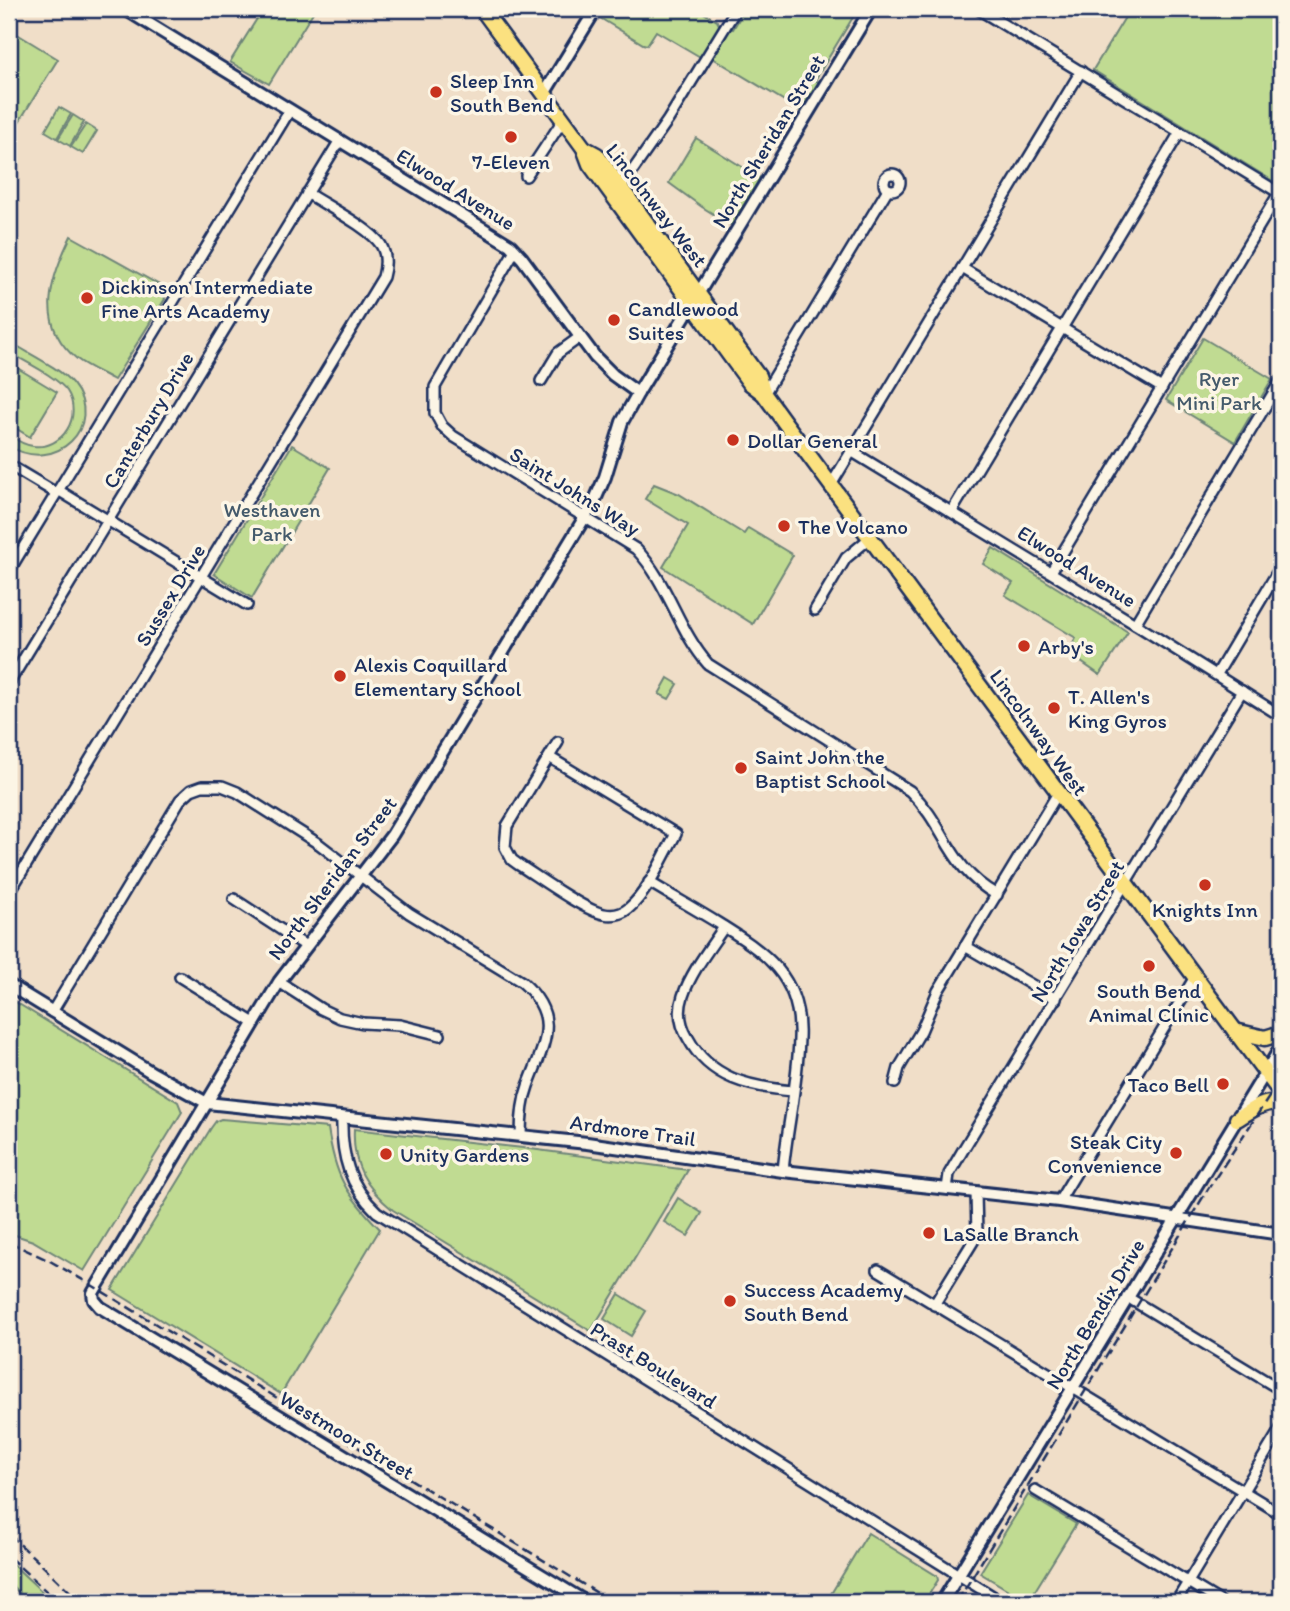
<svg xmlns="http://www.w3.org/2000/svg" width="1290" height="1611" font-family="Itim,sans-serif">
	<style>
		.green { fill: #c0db92; stroke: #6e8578; stroke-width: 2 }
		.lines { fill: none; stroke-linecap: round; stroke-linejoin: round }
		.minor-casing { stroke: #1b2f5e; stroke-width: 14 }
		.tertiary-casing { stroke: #1b2f5e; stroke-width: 16 }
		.primary-casing { stroke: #1b2f5e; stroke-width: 19 }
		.minor { stroke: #fcf5e5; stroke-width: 9 }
		.tertiary { stroke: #fcf5e5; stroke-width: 10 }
		.primary { stroke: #fbe180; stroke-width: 14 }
		.rail { stroke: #1b2f5e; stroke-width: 2.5; stroke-dasharray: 10 5; stroke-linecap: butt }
		.poi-dot { fill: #c8321e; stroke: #fcf5e5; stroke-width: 2.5 }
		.labels { text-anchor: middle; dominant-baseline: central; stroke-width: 7; stroke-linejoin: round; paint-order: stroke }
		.poi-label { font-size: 21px; fill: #1b2f5e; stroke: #fcf5e5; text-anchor: start }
		.street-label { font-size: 21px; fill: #1b2f5e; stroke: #fcf5e5 }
		.park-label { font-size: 21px; fill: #445a6b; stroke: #fcf5e5 }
	</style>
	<rect width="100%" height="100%" fill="#f0dec8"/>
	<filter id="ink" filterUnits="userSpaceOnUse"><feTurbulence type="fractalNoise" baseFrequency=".0143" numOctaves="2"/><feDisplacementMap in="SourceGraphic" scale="14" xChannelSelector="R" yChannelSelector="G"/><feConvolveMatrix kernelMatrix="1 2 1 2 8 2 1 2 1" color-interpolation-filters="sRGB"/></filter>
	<g filter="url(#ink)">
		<!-- green -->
		<g class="green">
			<polygon points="263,9 315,9 269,84 230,62"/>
			<polygon points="606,9 697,9 717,21 721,28 702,58 656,31 647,45 643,44 600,18"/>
			<polygon points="745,9 858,9 815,80 820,83 803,112 711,57 729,28 733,29"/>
			<polygon points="1130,9 1268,9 1281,17 1281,186 1093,70"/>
			<polygon points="9,29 58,59 9,138"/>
			<polygon points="59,107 71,114 57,138 45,131"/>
			<polygon points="73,115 84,122 70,146 58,139"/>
			<polygon points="86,124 97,131 83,154 71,147"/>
			<polygon points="696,138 760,178 733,226 702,207 669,183"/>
			<path d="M71,236L161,286L165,299L114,380C102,373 87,367 77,359C34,324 51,277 71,236Z"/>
			<polygon points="1203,338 1272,379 1235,442 1166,400"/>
			<path d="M9,341C27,353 59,367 73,384C106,425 56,475 9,446V435C16,440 24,445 33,446C63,450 83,416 67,391C56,376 25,362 9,352Z"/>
			<polygon points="9,363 57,392 30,437 9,424"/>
			<polygon points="292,445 330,468 252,598 214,574"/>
			<polygon points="654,484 679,494 744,534 748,528 793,555 753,624 663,567 688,525 645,499"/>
			<polygon points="993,548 1128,632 1100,675 1068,653 1076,638 1005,595 1013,583 983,564"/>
			<polygon points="668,678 678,684 669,699 659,694"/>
			<polygon points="9,998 178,1102 182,1112 84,1271 33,1241 9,1233"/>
			<path d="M221,1119L328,1128C335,1177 346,1194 380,1229L281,1394L112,1290L211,1128L216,1121Z"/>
			<path d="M354,1129L523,1148L688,1170L591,1331L393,1210C366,1188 352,1165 354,1129Z"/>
			<polygon points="678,1198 702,1213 688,1236 664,1222"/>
			<polygon points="619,1294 646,1311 631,1336 604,1319"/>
			<polygon points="1028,1495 1076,1524 1028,1602 980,1573"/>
			<polygon points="868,1533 937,1576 938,1580 924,1602 826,1602"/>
			<polygon points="9,1561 51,1600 53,1602 29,1602 9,1583"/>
		</g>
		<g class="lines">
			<!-- minor casing -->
			<g class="minor-casing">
				<g id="minor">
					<polyline points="978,9 1281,194"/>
					<circle cx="892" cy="182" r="8"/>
					<polyline points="526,176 563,120"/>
					<polyline points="619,190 668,120 736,9"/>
					<path d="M515,250L435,387V413L442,426L453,436L636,549C668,582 678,630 708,664L910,791C947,827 947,867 997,895"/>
					<polyline points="962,268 1162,388"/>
					<polyline points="541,381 558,353 580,337"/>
					<polyline points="764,394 888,189"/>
					<polyline points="851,451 1135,624 1281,716"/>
					<polyline points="9,465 56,493"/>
					<polyline points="831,485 1081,71"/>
					<polyline points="58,490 247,605"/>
					<polyline points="952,511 1180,132"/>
					<polyline points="9,571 290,110"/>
					<polyline points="1051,572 1279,193"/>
					<polyline points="815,610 846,558 870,538"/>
					<polyline points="1135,624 1281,380"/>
					<polyline points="1217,674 1281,566"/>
					<polyline points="9,683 340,140"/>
					<path d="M549,757L676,834C663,856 649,891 629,908C622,914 613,916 604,914C585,911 538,877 519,865L512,860L505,847L507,826L558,742"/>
					<path d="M649,882C672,896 695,909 718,923C765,952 802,977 799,1038C798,1083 787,1127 783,1171"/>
					<path d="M9,893L383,277C386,266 387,255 381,245C370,228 325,205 307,193"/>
					<polyline points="234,899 306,946"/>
					<path d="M724,927C710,948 691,972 683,996C678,1011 680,1025 688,1038C710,1079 750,1087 793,1091"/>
					<polyline points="965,946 1056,999"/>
					<polyline points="180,977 254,1023"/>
					<polyline points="279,982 321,1009 340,1018 363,1023 400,1025 440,1035"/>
					<path d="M52,1012L180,800L191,790L202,786H222L237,792L319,844L409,913L522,982C563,1018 543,1045 528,1086C522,1102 521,1118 521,1135"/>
					<polyline points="895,1083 899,1068 921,1031 938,991 1058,793"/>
					<path d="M342,1118C341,1155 349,1186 377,1212L1002,1602"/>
					<polyline points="947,1189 949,1174 963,1150 1242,691"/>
					<polyline points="1059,1201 1195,977"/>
					<polyline points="878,1270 1281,1514"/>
					<polyline points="1127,1297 1281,1390"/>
					<polyline points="934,1305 977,1235 976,1192"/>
					<polyline points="1035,1490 1221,1602"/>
					<polyline points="1176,1602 1281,1428"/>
				</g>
			</g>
			<!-- tertiary casing -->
			<g class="tertiary-casing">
				<g id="tertiary">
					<polyline points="125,9 510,245 522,258 595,357 613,375 638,393"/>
					<polyline points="544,94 596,9"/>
					<polyline points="9,985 151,1072 207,1103 587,1143 783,1171 1059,1201 1281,1234"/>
					<polyline points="586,1602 100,1307 94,1300 93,1293 279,982 392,835 594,502 605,477 622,422 638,393 871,9"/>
					<polyline points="942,1602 1281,1047"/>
				</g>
			</g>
			<!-- primary casing -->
			<g class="primary-casing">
				<g id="primary">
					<polyline points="482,9 584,148 590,164 750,383 763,393"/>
					<polyline points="584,148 597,155 758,376 764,394 785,423 1281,1093"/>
					<polyline points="1235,1031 1265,1038 1281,1033"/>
					<path d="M1237,1119C1250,1111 1264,1100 1281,1103"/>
				</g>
			</g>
			<!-- minor -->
			<use href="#minor" class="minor"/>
			<!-- tertiary -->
			<use href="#tertiary" class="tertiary"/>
			<!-- primary -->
			<use href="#primary" class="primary"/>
			<!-- rail -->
			<g class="rail">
				<polyline points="9,1242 50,1261 95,1287 612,1602"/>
				<polyline points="9,1534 81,1602"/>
				<polyline points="9,1557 58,1602"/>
				<polyline points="9,1590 22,1602"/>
				<polyline points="957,1602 1208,1189 1281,1079"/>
			</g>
		</g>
	</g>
	<!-- markers -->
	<g class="poi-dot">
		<circle cx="436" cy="92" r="7"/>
		<circle cx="511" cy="137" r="7"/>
		<circle cx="87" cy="298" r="7"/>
		<circle cx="614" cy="320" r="7"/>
		<circle cx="733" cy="440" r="7"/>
		<circle cx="784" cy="526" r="7"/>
		<circle cx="1024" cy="646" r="7"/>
		<circle cx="340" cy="676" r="7"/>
		<circle cx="1054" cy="708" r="7"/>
		<circle cx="741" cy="768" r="7"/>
		<circle cx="1205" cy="885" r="7"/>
		<circle cx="1149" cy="966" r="7"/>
		<circle cx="1223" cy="1084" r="7"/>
		<circle cx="1176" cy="1153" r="7"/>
		<circle cx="386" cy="1154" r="7"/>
		<circle cx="929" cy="1233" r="7"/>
		<circle cx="730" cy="1301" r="7"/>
	</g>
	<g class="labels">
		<!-- poi labels -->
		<g class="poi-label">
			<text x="450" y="80">Sleep Inn<tspan x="450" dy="24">South Bend</tspan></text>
			<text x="511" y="161" text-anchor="middle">7-Eleven</text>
			<text x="101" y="286">Dickinson Intermediate<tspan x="101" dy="24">Fine Arts Academy</tspan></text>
			<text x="628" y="308">Candlewood<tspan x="628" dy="24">Suites</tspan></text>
			<text x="747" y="440">Dollar General</text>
			<text x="798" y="526">The Volcano</text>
			<text x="1038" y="646">Arby's</text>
			<text x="354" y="664">Alexis Coquillard<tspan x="354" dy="24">Elementary School</tspan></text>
			<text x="1068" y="696">T. Allen's<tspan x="1068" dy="24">King Gyros</tspan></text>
			<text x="755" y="756">Saint John the<tspan x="755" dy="24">Baptist School</tspan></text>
			<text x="1205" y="909" text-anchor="middle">Knights Inn</text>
			<text x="1149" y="990" text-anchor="middle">South Bend<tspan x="1149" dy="24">Animal Clinic</tspan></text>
			<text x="1209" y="1084" text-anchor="end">Taco Bell</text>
			<text x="1162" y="1141" text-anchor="end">Steak City<tspan x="1162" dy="24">Convenience</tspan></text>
			<text x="400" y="1154">Unity Gardens</text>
			<text x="943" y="1233">LaSalle Branch</text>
			<text x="744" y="1289">Success Academy<tspan x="744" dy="24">South Bend</tspan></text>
		</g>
		<!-- street labels -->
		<g class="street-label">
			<text transform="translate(768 141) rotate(-59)">North Sheridan Street</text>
			<text transform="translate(456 189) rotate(32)">Elwood Avenue</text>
			<text transform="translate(657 205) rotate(52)">Lincolnway West</text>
			<text transform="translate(148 420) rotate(-59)">Canterbury Drive</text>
			<text transform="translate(575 491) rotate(32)">Saint Johns Way</text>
			<text transform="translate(1077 566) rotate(32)">Elwood Avenue</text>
			<text transform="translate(170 595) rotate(-59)">Sussex Drive</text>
			<text transform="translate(1039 732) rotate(54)">Lincolnway West</text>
			<text transform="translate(332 878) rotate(-53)">North Sheridan Street</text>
			<text transform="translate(1077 931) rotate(-59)">North Iowa Street</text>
			<text transform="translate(633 1130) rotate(8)">Ardmore Trail</text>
			<text transform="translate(1095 1314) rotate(-59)">North Bendix Drive</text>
			<text transform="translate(654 1365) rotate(32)">Prast Boulevard</text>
			<text transform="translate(347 1435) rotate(31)">Westmoor Street</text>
		</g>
		<!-- park labels -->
		<g class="park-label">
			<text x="1219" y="378">Ryer<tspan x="1219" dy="24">Mini Park</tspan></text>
			<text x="272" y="509">Westhaven<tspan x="272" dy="24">Park</tspan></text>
		</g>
	</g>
	<!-- margin -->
	<rect width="1290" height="1611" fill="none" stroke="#fcf5e5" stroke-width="35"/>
	<rect x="18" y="18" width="1255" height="1576" fill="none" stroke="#1b2f5e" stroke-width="2.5" filter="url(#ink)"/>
</svg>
